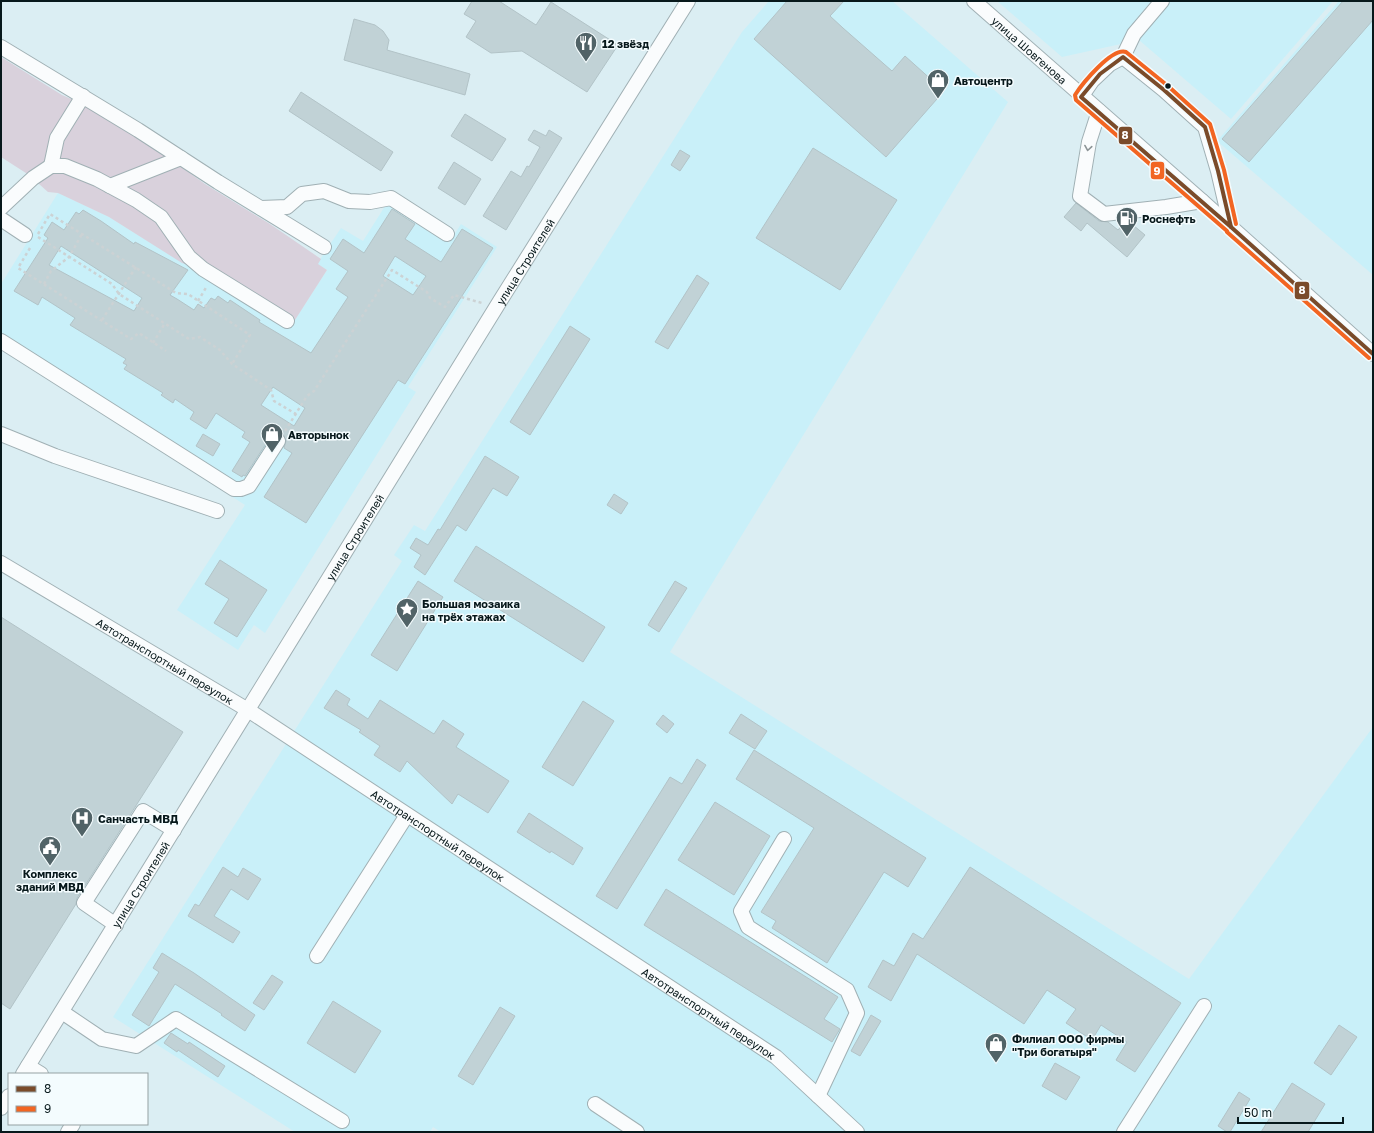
<svg xmlns="http://www.w3.org/2000/svg" width="1374" height="1133" font-family="'Golos Text',sans-serif">
	<style>
		.built { fill: #c9f0f9 }
		.green { fill: #d9d1dc }
		.building { fill: #c1d2d6; stroke: #b2c3c7; fill-rule: evenodd }
		.lines { fill: none; stroke-linecap: round; stroke-linejoin: round }
		.minor-casing { stroke: #a0b0b4; stroke-width: 16 }
		.path { stroke: #ccd2d4; stroke-width: 2.5; stroke-dasharray: 3 3; stroke-linecap: butt }
		.minor { stroke: #fafcfd; stroke-width: 14 }
		.bus-1-casing { stroke: #f4fcfe; stroke-width: 7 }
		.bus-2-casing { stroke: #f4fcfe; stroke-width: 7 }
		.bus-1 { stroke: #7a4b2a; stroke-width: 4 }
		.bus-2 { stroke: #f26522; stroke-width: 4 }
		.oneway { stroke: #8d9597 }
		.bus-dot { fill: #07181b; stroke: #f4fcfe; stroke-width: 1.5 }
		.labels { text-anchor: middle; dominant-baseline: central; stroke-width: 3; stroke-linejoin: round; paint-order: stroke }
		.poi-label { font-size: 11px; font-weight: bold; fill: #07181b; stroke: #f4fcfe; text-anchor: start }
		.street-label { font-size: 11px; fill: #07181b; stroke: #f4fcfe }
		.line-badge { stroke: #f4fcfe; stroke-width: 1.5 }
		.badge-label { font-size: 11px; text-anchor: middle; font-weight: bold; fill: #fff }
	</style>
	<rect width="100%" height="100%" fill="#dbeef3"/>
	<!-- built -->
	<g class="built">
		<polygon points="769,1 892,1 1008,102 670,652 1189,979 1373,727 1373,1132 441,1132 433,1127 430,1132 295,1132 113,1017 402,561 394,555 414,525 425,531 742,32"/>
		<polygon points="997,1 1333,1 1231,119 1139,40 1062,57"/>
		<polygon points="1339,1 1373,1 1373,275 1217,141"/>
		<polygon points="58,193 109,217 289,329 327,270 317,264 341,228 363,241 387,203 449,243 461,224 497,247 408,387 416,392 265,633 254,625 238,650 177,610 245,505 1,348 1,284"/>
	</g>
	<!-- green -->
	<polygon class="green" points="1,57 62,95 90,107 170,159 205,184 270,224 321,259 318,264 327,270 295,320 223,275 182,263 109,217 58,193 48,192 29,175 1,157"/>
	<!-- building -->
	<g class="building">
		<polygon points="472,1 499,1 536,25 551,2 618,45 587,92 522,51 491,53 466,37 476,21 464,14"/>
		<polygon points="787,1 844,1 830,16 843,28 892,71 905,56 944,91 886,157 754,39"/>
		<polygon points="1343,1 1373,1 1373,20 1249,162 1222,139"/>
		<polygon points="354,19 375,25 383,31 389,40 387,50 470,74 465,95 344,60"/>
		<polygon points="301,92 393,152 381,171 289,111"/>
		<polygon points="465,114 506,139 492,161 451,136"/>
		<polygon points="534,130 546,136 549,130 562,138 506,230 483,216 511,171 521,177 527,166 529,167 540,147 528,140"/>
		<polygon points="813,148 897,200 840,290 756,238"/>
		<polygon points="680,150 690,156 680,171 671,165"/>
		<polygon points="454,162 481,179 465,205 438,188"/>
		<polygon points="1076,203 1099,221 1108,222 1118,230 1127,220 1145,235 1127,257 1087,223 1081,231 1064,217"/>
		<path d="M392,209L415,224L405,239L441,262L462,229L493,248L405,384L398,380L306,523L264,497L292,453L284,448L286,441L283,434L278,433L271,436L245,476L243,475L242,477L232,471L250,442L242,437L245,432L216,413L206,429L190,419L194,412L175,399L173,403L161,395L163,393L124,369L127,365L123,363L126,359L70,325L75,318L42,297L38,305L14,291L48,238L44,235L52,222L64,230L76,212L79,214L83,210L101,221L134,244L135,242L188,270L170,295L177,299L194,310L198,304L204,308L211,298L215,300L218,296L228,303L230,300L260,320L259,322L311,353L348,297L336,289L348,271L330,259L343,239L364,253ZM61,246L142,298L134,311L49,265ZM395,256L426,276L413,295L383,276ZM273,387L305,408L294,426L261,405Z"/>
		<polygon points="697,275 709,283 668,349 655,342"/>
		<polygon points="570,326 590,339 530,435 510,422"/>
		<polygon points="203,434 220,444 213,456 196,446"/>
		<polygon points="485,456 519,477 507,496 493,488 466,531 457,525 425,575 414,567 421,555 410,548 416,538 428,545 438,529 440,530"/>
		<polygon points="614,494 628,503 621,514 607,505"/>
		<polygon points="476,546 605,627 583,662 454,581"/>
		<polygon points="220,560 267,590 237,637 214,623 229,599 205,584"/>
		<polygon points="418,581 443,597 397,671 371,655"/>
		<polygon points="675,581 687,588 659,632 648,625"/>
		<polygon points="1,617 183,732 77,898 76,904 10,1009 1,1003"/>
		<polygon points="336,690 350,699 347,705 368,719 380,700 434,734 443,720 464,734 456,747 509,781 488,813 458,794 452,804 407,761 400,772 374,755 380,746 359,732 361,730 324,708"/>
		<polygon points="583,701 614,721 573,786 542,767"/>
		<polygon points="741,714 767,731 755,749 729,733"/>
		<polygon points="663,715 674,724 667,733 656,724"/>
		<polygon points="754,750 926,858 908,887 884,872 827,963 772,928 776,921 761,912 814,828 736,779"/>
		<polygon points="697,759 706,765 617,909 596,896 670,777 682,784"/>
		<polygon points="715,802 770,836 734,895 678,860"/>
		<polygon points="529,813 583,848 573,865 551,851 550,853 517,832"/>
		<polygon points="223,867 238,877 243,868 261,879 248,900 231,889 214,916 240,932 233,943 188,916 195,904 199,906"/>
		<polygon points="970,867 1181,1003 1135,1072 1116,1060 1127,1042 1101,1025 1092,1040 1066,1023 1076,1009 1047,990 1024,1024 917,954 891,1001 868,987 883,960 894,966 913,933 923,939"/>
		<polygon points="666,889 838,997 824,1019 840,1029 832,1042 644,925"/>
		<polygon points="162,953 194,973 255,1015 245,1031 221,1015 222,1014 175,984 149,1026 132,1015 159,972 153,968"/>
		<polygon points="272,975 283,982 264,1010 253,1003"/>
		<polygon points="333,1001 381,1031 355,1073 307,1043"/>
		<polygon points="500,1007 515,1016 473,1085 458,1076"/>
		<polygon points="871,1015 881,1021 860,1056 851,1051"/>
		<polygon points="1339,1025 1357,1037 1331,1075 1314,1063"/>
		<polygon points="171,1033 188,1044 189,1042 225,1066 218,1077 178,1050 177,1052 164,1043"/>
		<polygon points="1055,1063 1080,1077 1066,1100 1042,1086"/>
		<polygon points="1292,1083 1325,1104 1308,1132 1261,1132"/>
		<polygon points="1239,1092 1250,1099 1230,1132 1227,1132 1218,1126"/>
	</g>
	<g class="lines">
		<!-- minor casing -->
		<g class="minor-casing">
			<g id="minor">
				<path id="s1" d="M974,1L1202,201L1373,354"/>
				<polyline points="1,47 138,130 218,182 324,247"/>
				<polyline points="1123,57 1164,90 1205,127 1218,171 1231,227"/>
				<polyline points="1081,97 1092,81 1110,64 1123,57 1134,34 1162,1"/>
				<polyline points="1099,111 1089,142 1080,196 1104,214 1166,207 1202,201"/>
				<polyline points="51,166 57,138 83,96"/>
				<polyline points="110,186 181,158"/>
				<polyline points="1,208 33,178 51,166 65,166 97,179 136,200 161,217 189,257 203,269 287,321"/>
				<polyline points="261,208 287,207 302,194 324,191 349,201 370,202 391,198 447,234"/>
				<polyline points="1,219 25,235"/>
				<polyline points="1,341 234,489 241,489 249,486 278,441"/>
				<polyline points="1,434 55,456 217,511"/>
				<path id="s2" d="M1,563L248,710L776,1057L857,1132"/>
				<polyline points="784,839 741,911 748,927 847,990 857,1013 818,1096"/>
				<polyline points="116,925 84,903 143,811 174,830"/>
				<polyline points="317,956 407,815"/>
				<polyline points="62,1012 102,1039 136,1046 176,1019 342,1121"/>
				<polyline points="28,1066 41,1074"/>
				<path id="s3" d="M23,1074L500,301L688,1"/>
				<polyline points="595,1104 637,1132"/>
				<polyline points="1,1108 9,1096"/>
				<polyline points="68,1132 73,1124"/>
				<polyline points="1124,1132 1204,1006"/>
			</g>
		</g>
		<!-- path -->
		<g class="path">
			<polyline points="38,234 50,214 176,293 188,294 250,335 232,364"/>
			<polyline points="38,237 112,284 119,294 189,339 200,337 220,350 232,364 271,390 274,401 296,414"/>
			<polyline points="30,248 18,268 131,339 139,333 166,351"/>
			<polyline points="44,284 51,271 69,257 82,234"/>
			<polyline points="198,301 207,286"/>
			<polyline points="102,320 136,267"/>
			<polyline points="153,343 165,323"/>
			<polyline points="285,431 307,396 314,391 392,270 427,292 430,298 445,307 454,295 482,303"/>
		</g>
		<!-- minor -->
		<use href="#minor" class="minor"/>
		<!-- bus-1 casing -->
		<g class="bus-1-casing">
			<g id="bus-1">
				<polygon points="1123,57 1164,90 1205,127 1218,171 1231,227 1081,97 1100,74"/>
				<polyline points="1231,227 1373,354"/>
			</g>
		</g>
		<!-- bus-2 casing -->
		<g class="bus-2-casing">
			<g id="bus-2">
				<path d="M1227,231L1076,100L1075,95C1082,84 1112,47 1126,52L1168,86L1210,124L1224,170L1236,224"/>
				<polyline points="1227,232 1369,358"/>
			</g>
		</g>
		<!-- bus-1 -->
		<use href="#bus-1" class="bus-1"/>
		<!-- bus-2 -->
		<use href="#bus-2" class="bus-2"/>
	</g>
	<!-- one-way arrows -->
	<defs><path id="oneway-chevron" d="M-2-3.5L2.5 0L-2 3.5" fill="none" stroke-width="1.6" stroke-linecap="round" stroke-linejoin="round"/></defs>
	<use class="oneway" href="#oneway-chevron" transform="translate(1088 148) rotate(99)"/>
	<!-- icons -->
	<defs>
		<g id="restaurant-pin" transform="scale(1.15)"><path d="M0 17L-7.5 6A9.5 9.5 0 1 1 7.5 6Z" fill="#516367" stroke="#f4fcfe"/><path d="M-5-6h1v4h1v-4h1v4h1v-4h1v5L-1.5 .5V6h-2V.5L-5-1ZM5-6V6H3V1.5H1.5Q1.5-4 5-6Z" fill="#fff"/></g>
		<g id="shop-pin" transform="scale(1.15)"><path d="M0 17L-7.5 6A9.5 9.5 0 1 1 7.5 6Z" fill="#516367" stroke="#f4fcfe"/><path d="M-5-2.5h2.3a2.7 3.5 0 0 1 5.4 0H5L5.5 6h-11ZM-1.5-2.5h3a1.5 2.3 0 0 0-3 0Z" fill="#fff"/></g>
		<g id="fuel-pin" transform="scale(1.15)"><path d="M0 17L-7.5 6A9.5 9.5 0 1 1 7.5 6Z" fill="#516367" stroke="#f4fcfe"/><path d="M-5.5-6h7V0h2V4h1.3V-2.5L3-4.5l.8-.8L6-3V5H2.5V1h-1V6h-7ZM-4.2-4.7v3.2H.2V-4.7Z" fill="#fff"/></g>
		<g id="sight-pin" transform="scale(1.15)"><path d="M0 17L-7.5 6A9.5 9.5 0 1 1 7.5 6Z" fill="#516367" stroke="#f4fcfe"/><path d="M0-6L1.8-2.2L6-1.7L2.9 1.2L3.7 5.4L0 3.3L-3.7 5.4L-2.9 1.2L-6-1.7L-1.8-2.2Z" fill="#fff"/></g>
		<g id="hospital-pin" transform="scale(1.15)"><path d="M0 17L-7.5 6A9.5 9.5 0 1 1 7.5 6Z" fill="#516367" stroke="#f4fcfe"/><path d="M-5-5h3v3.5h4V-5h3V5h-3V1.5h-4V5h-3Z" fill="#fff"/></g>
		<g id="civic-pin" transform="scale(1.15)"><path d="M0 17L-7.5 6A9.5 9.5 0 1 1 7.5 6Z" fill="#516367" stroke="#f4fcfe"/><path d="M-.6-6.5H3V-4.5H.6V-3L4-1V1h2V6H-6V1h2V-1L-.6-3ZM-1.2 2.5V6h2.4V2.5Z" fill="#fff"/></g>
	</defs>
	<g fill-rule="evenodd">
		<use href="#restaurant-pin" x="586" y="43"/>
		<use href="#shop-pin" x="938" y="80"/>
		<use href="#fuel-pin" x="1127" y="218"/>
		<use href="#shop-pin" x="272" y="434"/>
		<use href="#sight-pin" x="407" y="609"/>
		<use href="#hospital-pin" x="82" y="818"/>
		<use href="#civic-pin" x="50" y="847"/>
		<use href="#shop-pin" x="996" y="1044"/>
	</g>
	<!-- markers -->
	<circle class="bus-dot" cx="1168" cy="86" r="3.5"/>
	<g class="labels">
		<!-- poi labels -->
		<g class="poi-label">
			<text x="602" y="43">12 звёзд</text>
			<text x="954" y="80">Автоцентр</text>
			<text x="1142" y="218">Роснефть</text>
			<text x="288" y="434">Авторынок</text>
			<text x="422" y="603">Большая мозаика<tspan x="422" dy="13">на трёх этажах</tspan></text>
			<text x="98" y="818">Санчасть МВД</text>
			<text x="50" y="873" text-anchor="middle">Комплекс<tspan x="50" dy="13">зданий МВД</tspan></text>
			<text x="1012" y="1038">Филиал ООО фирмы<tspan x="1012" dy="13">"Три богатыря"</tspan></text>
		</g>
		<!-- street labels -->
		<g class="street-label">
			<text stroke="none"><textPath href="#s1" startOffset="74">улица Шовгенова</textPath></text>
			<text stroke="none"><textPath href="#s3" startOffset="955">улица Строителей</textPath></text>
			<text stroke="none"><textPath href="#s3" startOffset="631">улица Строителей</textPath></text>
			<text stroke="none"><textPath href="#s2" startOffset="191">Автотранспортный переулок</textPath></text>
			<text stroke="none"><textPath href="#s2" startOffset="515">Автотранспортный переулок</textPath></text>
			<text stroke="none"><textPath href="#s3" startOffset="223">улица Строителей</textPath></text>
			<text stroke="none"><textPath href="#s2" startOffset="839">Автотранспортный переулок</textPath></text>
		</g>
	</g>
	<g class="line-badge">
		<rect x="1118" y="126" width="15" height="19" rx="4" fill="#7a4b2a"/>
		<rect x="1150" y="161" width="15" height="19" rx="4" fill="#f26522"/>
		<rect x="1294" y="281" width="16" height="19" rx="4" fill="#7a4b2a"/>
	</g>
	<g class="badge-label">
		<text x="1125" y="139">8</text>
		<text x="1157" y="175">9</text>
		<text x="1302" y="294">8</text>
	</g>
	<!-- border -->
	<rect width="1374" height="1133" fill="none" stroke="#07181b" stroke-width="4"/>
	<!-- legend -->
	<rect x="8" y="1073" width="140" height="52" fill="#f4fcfe" stroke="#95a1a3"/>
	<rect x="16" y="1086" width="20" height="6" fill="#7a4b2a" stroke="#95a1a3"/>
	<text x="44" y="1093" font-size="12" fill="#07181b">8</text>
	<rect x="16" y="1106" width="20" height="6" fill="#f26522" stroke="#95a1a3"/>
	<text x="44" y="1113" font-size="12" fill="#07181b">9</text>
	<!-- scale -->
	<path d="M1238 1117v6h105v-6" fill="none" stroke="#07181b" stroke-width="2"/>
	<text x="1244" y="1117" font-size="12" fill="#07181b" stroke="#f4fcfe" stroke-width="3" paint-order="stroke">50 m</text>
</svg>
